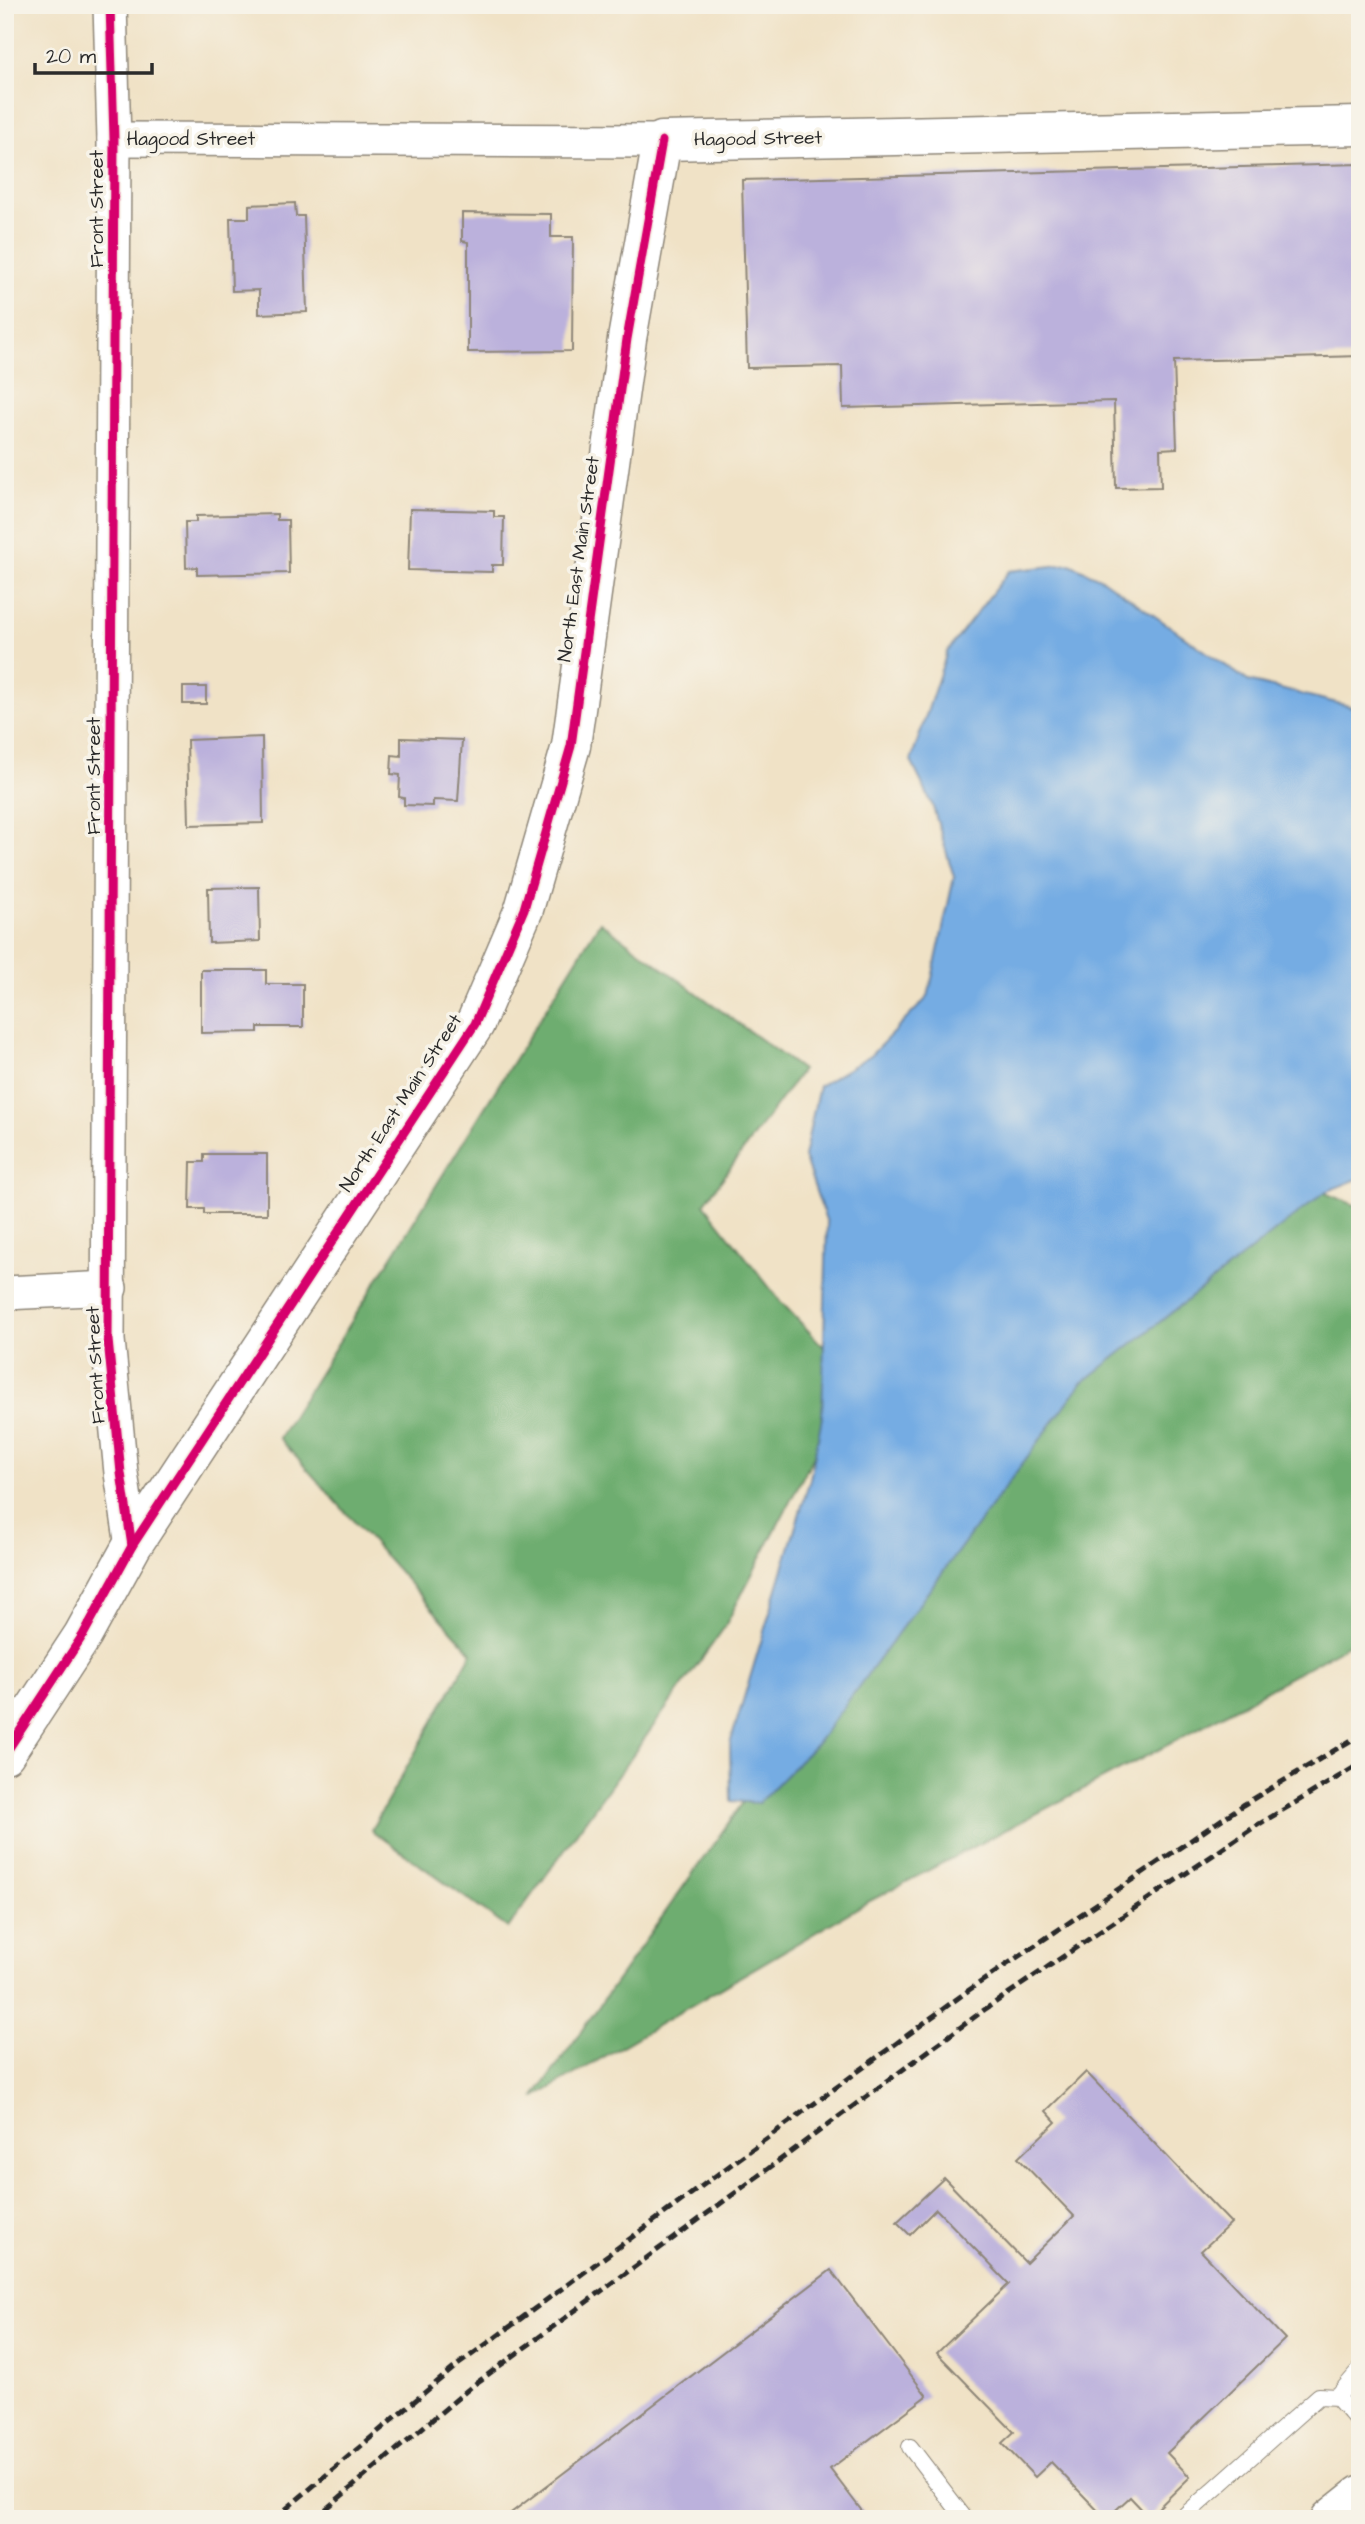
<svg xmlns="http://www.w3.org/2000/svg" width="1365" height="2524" font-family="'Architects Daughter',sans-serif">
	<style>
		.forest { fill: #6ead70; stroke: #4c6c4e; stroke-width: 2 }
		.water { fill: #74ace3; stroke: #506c87; stroke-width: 2 }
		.building { fill: #bbb1dc }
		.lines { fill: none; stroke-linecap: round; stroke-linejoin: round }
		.lane-casing { stroke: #8e8678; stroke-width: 18 }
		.street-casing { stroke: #8e8678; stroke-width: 36 }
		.secondary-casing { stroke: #8e8678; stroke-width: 41 }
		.lane { stroke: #fff; stroke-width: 16 }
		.street { stroke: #fff; stroke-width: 33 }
		.secondary { stroke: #fff; stroke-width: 38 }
		.rail { stroke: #2b2b2b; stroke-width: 5; stroke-dasharray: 10 5; stroke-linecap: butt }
		.cycleway-casing { stroke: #f7f3e8; stroke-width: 13 }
		.cycleway { stroke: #d6006c; stroke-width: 9 }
		.labels { text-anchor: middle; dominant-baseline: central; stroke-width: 7; stroke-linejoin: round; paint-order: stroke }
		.street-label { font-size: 19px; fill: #2b2b2b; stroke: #f7f3e8 }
	</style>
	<rect width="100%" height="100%" fill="#f7f3e8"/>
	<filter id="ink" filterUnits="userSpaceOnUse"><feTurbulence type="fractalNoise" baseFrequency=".0143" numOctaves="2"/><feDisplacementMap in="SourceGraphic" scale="14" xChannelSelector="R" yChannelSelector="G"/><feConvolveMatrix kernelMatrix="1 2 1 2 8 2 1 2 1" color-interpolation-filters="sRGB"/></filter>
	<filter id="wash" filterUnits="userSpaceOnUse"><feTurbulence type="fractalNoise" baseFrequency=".00686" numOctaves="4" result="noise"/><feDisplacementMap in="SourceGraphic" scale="28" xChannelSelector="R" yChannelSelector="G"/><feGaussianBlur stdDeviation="1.57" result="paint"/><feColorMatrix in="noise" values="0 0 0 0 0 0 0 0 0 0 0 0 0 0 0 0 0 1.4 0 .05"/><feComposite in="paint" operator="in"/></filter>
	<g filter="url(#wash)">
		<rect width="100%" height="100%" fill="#f0e2c6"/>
		<!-- forest -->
		<g class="forest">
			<polygon points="600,922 802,1070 704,1204 781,1302 854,1379 724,1628 508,1928 371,1830 472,1653 279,1438"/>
			<polygon points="1262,1168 1360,1207 1360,1638 1179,1739 864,1904 534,2098 833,1675"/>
		</g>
		<!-- water -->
		<polygon class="water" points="1070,564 1102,579 1248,681 1349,706 1360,711 1360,1178 1325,1192 1081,1384 817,1743 759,1803 731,1801 730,1744 810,1479 822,1417 827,1223 804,1157 819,1086 871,1055 928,997 954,877 932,804 911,761 947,652 1009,571"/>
		<g id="blocks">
			<!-- building -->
			<g class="building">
				<polygon points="1360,164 1360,356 1174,361 1177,448 1160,449 1161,487 1116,488 1114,401 843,408 842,366 747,368 742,180"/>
				<polygon points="295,203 296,216 304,216 307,312 259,314 259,290 232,291 230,218 249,218 249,205"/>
				<polygon points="462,213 551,214 551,237 573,237 572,351 468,352 468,242 462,241"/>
				<polygon points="410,509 494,511 494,517 504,517 503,565 492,565 492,572 408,570"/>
				<polygon points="277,514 277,520 288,520 289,573 197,575 197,567 186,568 185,522 196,522 196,516"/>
				<rect x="183" y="687" width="23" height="17"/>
				<polygon points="262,737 263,823 189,825 187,740"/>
				<polygon points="401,738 462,740 458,801 433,800 433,806 404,805 404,798 399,797 400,775 391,774 392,755 401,756"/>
				<polygon points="259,887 260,941 209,943 208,888"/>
				<polygon points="201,970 266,970 266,984 303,984 303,1027 258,1027 258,1032 201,1033"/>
				<polygon points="204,1154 267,1154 267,1214 204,1214 204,1209 190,1209 191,1162 204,1162"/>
				<polygon points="1086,2072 1231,2223 1201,2251 1285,2339 1167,2453 1190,2477 1149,2517 1130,2497 1106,2519 1051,2462 1035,2477 1002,2443 1014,2432 937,2353 1009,2284 936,2209 910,2235 897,2222 944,2178 1026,2263 1074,2216 1018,2158 1056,2122 1046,2111"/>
				<polygon points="831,2270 927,2396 830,2469 868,2519 503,2519"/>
			</g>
		</g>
	</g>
	<g filter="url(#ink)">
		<use href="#blocks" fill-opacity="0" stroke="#8e8678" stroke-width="2"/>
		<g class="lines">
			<!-- lane casing -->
			<g class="lane-casing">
				<g id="lane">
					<polyline points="1337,2397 1360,2370"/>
					<polyline points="910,2447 965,2519"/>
					<polyline points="1181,2519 1319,2396 1337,2397 1360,2423"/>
				</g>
			</g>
			<!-- street casing -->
			<g class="street-casing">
				<g id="street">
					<polyline points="110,5 114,139 108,1340 121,1473 132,1546"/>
					<polyline points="114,139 662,141"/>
					<polyline points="5,1293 110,1288"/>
				</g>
			</g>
			<!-- secondary casing -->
			<g class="secondary-casing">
				<g id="secondary">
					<polyline points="5,1754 83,1635 132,1546 475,1024 524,909 571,746 627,339 662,141 1360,126"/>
					<polyline points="1330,2519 1360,2495"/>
				</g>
			</g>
			<!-- lane -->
			<use href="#lane" class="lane"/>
			<!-- street -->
			<use href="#street" class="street"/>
			<!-- secondary -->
			<use href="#secondary" class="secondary"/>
			<!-- rail -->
			<g class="rail">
				<polyline points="274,2519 455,2367 969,1990 1243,1805 1360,1735"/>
				<polyline points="314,2519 471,2387 984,2010 1256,1826 1360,1764"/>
			</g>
			<!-- cycleway casing -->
			<g class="cycleway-casing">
				<g id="cycleway">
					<polyline points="110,5 114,139 108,1340 121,1473 132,1546"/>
					<polyline points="5,1754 83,1635 132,1546 475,1024 524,909 571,746 627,339 662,141"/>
				</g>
			</g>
			<!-- cycleway -->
			<use href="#cycleway" class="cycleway"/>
		</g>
	</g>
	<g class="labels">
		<!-- street labels -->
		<g class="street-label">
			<text x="191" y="139">Hagood Street</text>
			<text transform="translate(758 139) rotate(-1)">Hagood Street</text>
			<text transform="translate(97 209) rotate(-90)">Front Street</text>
			<text transform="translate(579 559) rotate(-82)">North East Main Street</text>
			<text transform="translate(94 776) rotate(-90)">Front Street</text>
			<text transform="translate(401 1103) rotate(-57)">North East Main Street</text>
			<text transform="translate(96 1365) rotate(-93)">Front Street</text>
		</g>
	</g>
	<!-- margin -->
	<rect width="1365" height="2524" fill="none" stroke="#f7f3e8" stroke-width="28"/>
	<!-- scale -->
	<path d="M35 63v10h117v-10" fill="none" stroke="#2b2b2b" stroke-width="3.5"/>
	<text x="46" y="63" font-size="21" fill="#2b2b2b" stroke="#f7f3e8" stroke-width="5" paint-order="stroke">20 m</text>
</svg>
